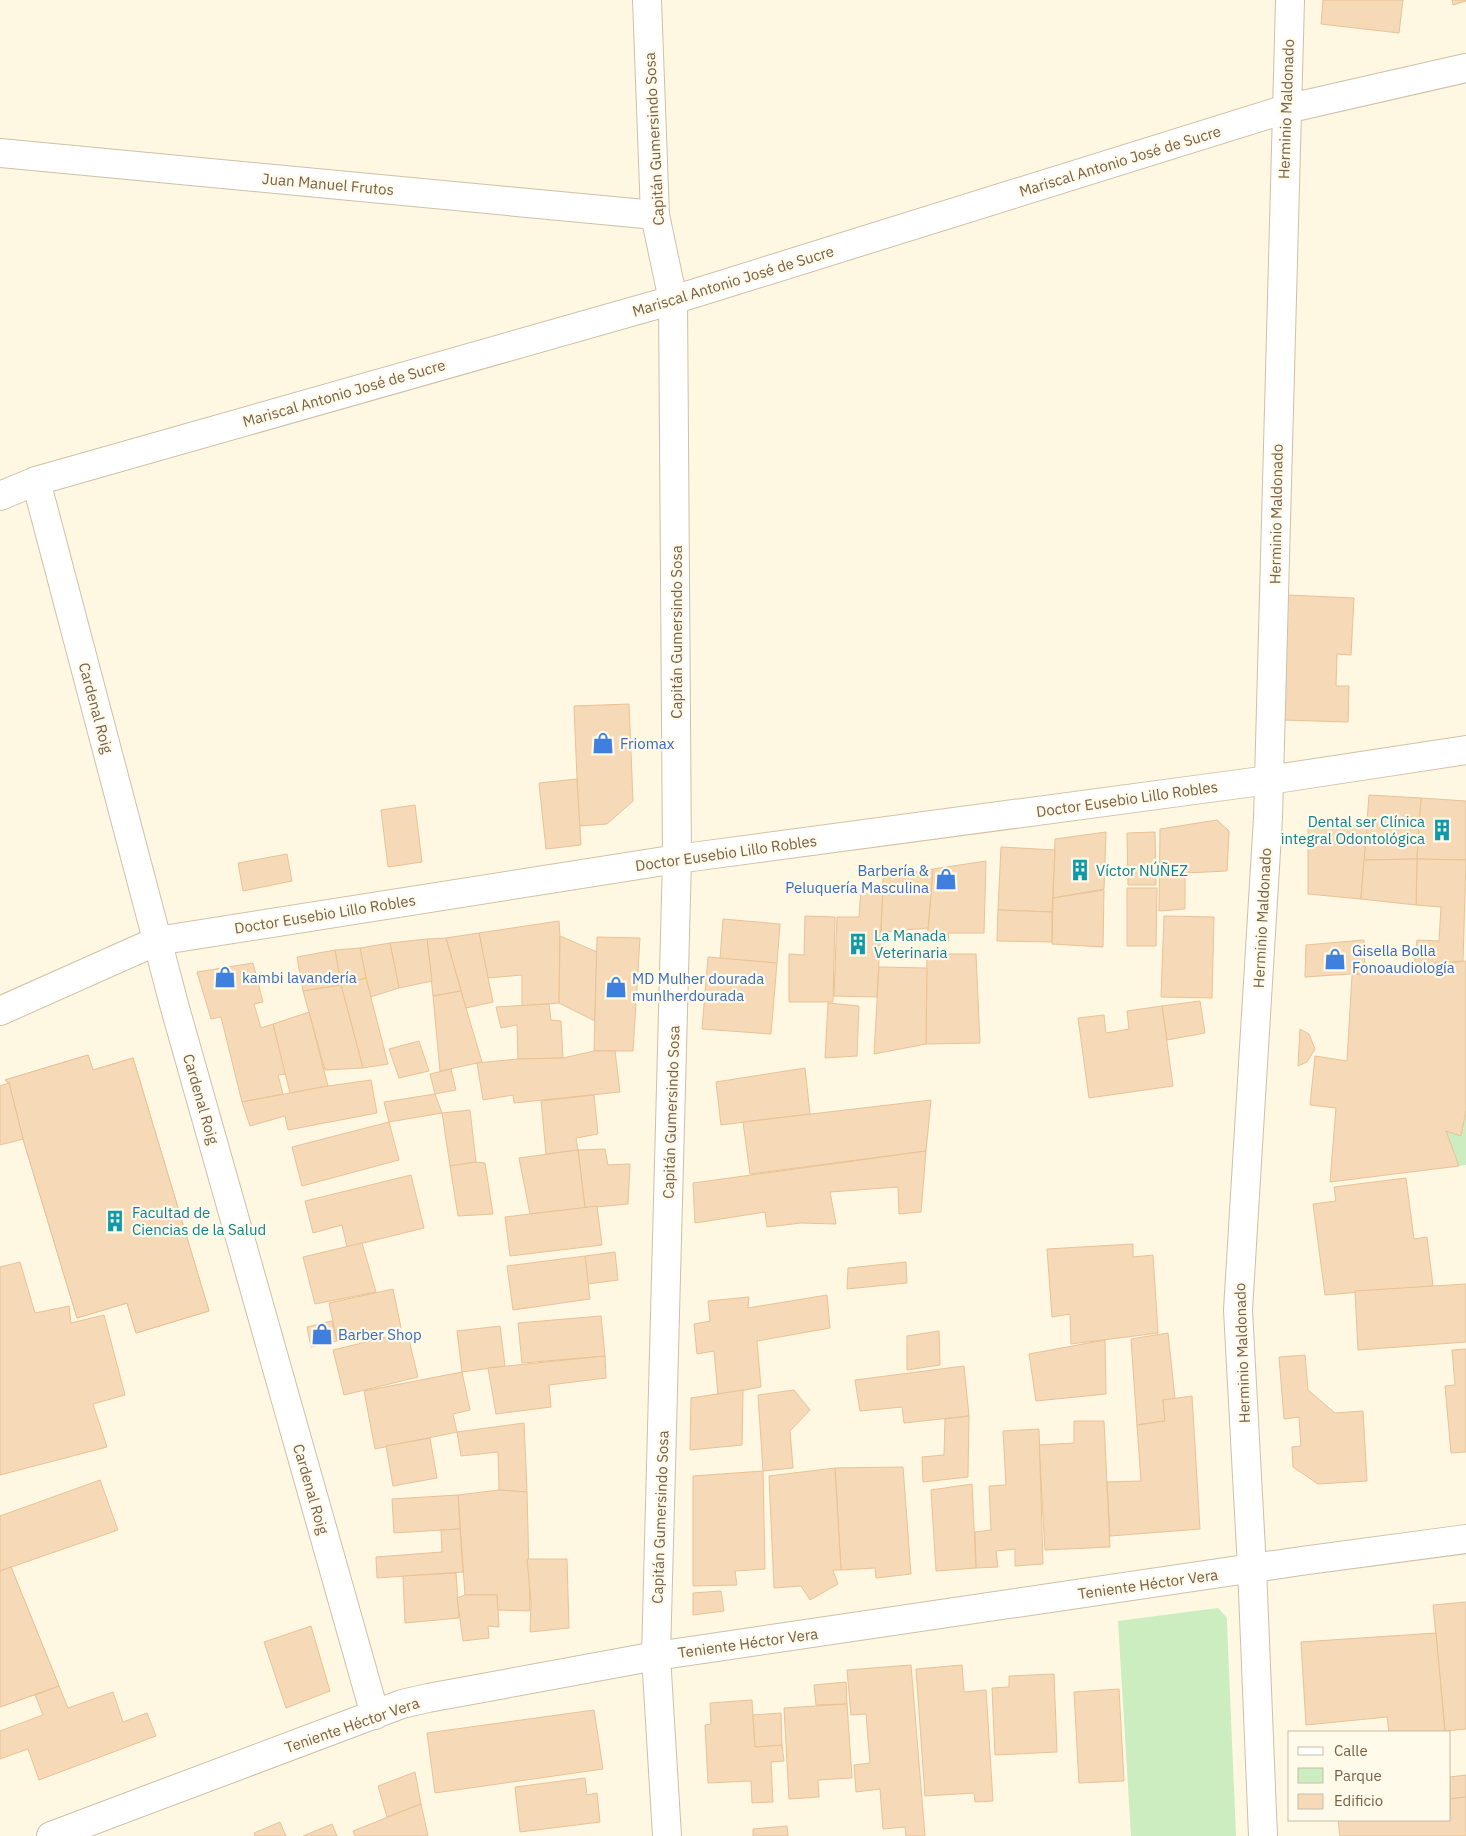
<svg xmlns="http://www.w3.org/2000/svg" width="1466" height="1836" font-family="'IBM Plex Sans',sans-serif">
	<style>
		.green { fill: #cbedbf }
		.building { fill: #f6d9b7; stroke: #e9c296; fill-rule: evenodd }
		.lines { fill: none; stroke-linecap: round; stroke-linejoin: round }
		.street-casing { stroke: #d0bfa8; stroke-width: 30 }
		.secondary-casing { stroke: #d4c1a4; stroke-width: 30 }
		.street { stroke: #fff; stroke-width: 28 }
		.secondary { stroke: #fff; stroke-width: 28 }
		.labels { text-anchor: middle; dominant-baseline: central; stroke-width: 4.5; stroke-linejoin: round; paint-order: stroke }
		.street-label { font-size: 15px; fill: #785f46; stroke: #fffaea }
		.shop-label { font-size: 15px; fill: #366cbe; stroke: #fffaea; text-anchor: start }
		.culture-label { font-size: 15px; fill: #0d838f; stroke: #fffaea; text-anchor: start }
	</style>
	<rect width="100%" height="100%" fill="#fef7e2"/>
	<!-- green -->
	<g class="green">
		<polygon points="1466,1110 1466,1165 1459,1166 1446,1131 1461,1136"/>
		<polygon points="1218,1608 1227,1618 1227,1624 1236,1836 1131,1836 1118,1621"/>
	</g>
	<!-- building -->
	<g class="building">
		<polygon points="1323,0 1403,0 1399,33 1321,24"/>
		<polygon points="1452,0 1466,0 1466,1 1453,5"/>
		<polygon points="1288,595 1354,598 1351,655 1337,654 1336,686 1349,686 1348,722 1283,720"/>
		<polygon points="629,704 633,801 607,824 579,826 574,706"/>
		<polygon points="577,779 581,845 546,849 539,783"/>
		<polygon points="1369,795 1421,798 1417,859 1364,860"/>
		<polygon points="1421,798 1466,801 1466,860 1417,859"/>
		<polygon points="415,805 422,862 388,867 381,810"/>
		<polygon points="1217,820 1229,831 1227,871 1185,873 1185,909 1159,911 1160,829"/>
		<polygon points="1367,825 1361,899 1308,894 1308,827"/>
		<polygon points="1106,832 1104,889 1053,898 1055,839"/>
		<polygon points="1155,832 1156,885 1128,885 1127,833"/>
		<polygon points="1001,847 1055,850 1052,912 998,910"/>
		<polygon points="287,854 292,881 243,891 238,863"/>
		<polygon points="1417,859 1466,860 1463,961 1414,965 1417,940 1439,941 1441,907 1416,905"/>
		<polygon points="1417,859 1416,905 1361,899 1364,860"/>
		<polygon points="986,861 984,933 948,933 949,941 927,940 933,869"/>
		<polygon points="933,869 928,928 881,932 883,878"/>
		<polygon points="861,887 883,889 877,997 834,996 837,917 859,917"/>
		<polygon points="1127,888 1157,888 1156,946 1127,946"/>
		<polygon points="1104,890 1103,947 1052,944 1053,898"/>
		<polygon points="998,910 1052,912 1052,942 997,941"/>
		<polygon points="805,916 835,917 833,1002 789,1002 789,954 804,955"/>
		<polygon points="1164,916 1214,917 1212,998 1161,997"/>
		<polygon points="723,919 780,924 777,963 720,959"/>
		<polygon points="559,921 560,936 559,1003 522,1006 522,975 487,978 479,933"/>
		<polygon points="479,933 493,1002 466,1008 446,938"/>
		<polygon points="560,936 597,952 595,1021 559,1003"/>
		<polygon points="597,937 640,938 633,1051 594,1051"/>
		<polygon points="446,938 461,991 433,996 427,939"/>
		<polygon points="427,939 432,981 399,988 390,943"/>
		<polygon points="1364,940 1365,973 1305,977 1306,945"/>
		<polygon points="390,943 399,988 370,997 360,948"/>
		<polygon points="360,948 366,978 341,985 335,950"/>
		<polygon points="335,950 341,985 303,991 297,957"/>
		<polygon points="927,954 976,954 980,1043 926,1044"/>
		<polygon points="708,957 777,963 771,1034 702,1029"/>
		<polygon points="1466,961 1466,1110 1461,1136 1446,1131 1459,1166 1330,1182 1336,1108 1310,1105 1315,1056 1347,1061 1352,975"/>
		<polygon points="253,963 263,1002 254,1004 261,1028 273,1024 286,1074 278,1075 283,1094 242,1102 221,1017 211,1019 197,972"/>
		<polygon points="879,967 927,968 926,1044 874,1054"/>
		<polygon points="366,978 388,1064 363,1068 341,985"/>
		<polygon points="341,985 363,1068 325,1070 303,991"/>
		<polygon points="461,991 482,1062 440,1071 433,996"/>
		<polygon points="1200,1001 1205,1033 1167,1040 1162,1006"/>
		<polygon points="828,1003 859,1006 857,1056 825,1058"/>
		<polygon points="549,1004 551,1020 561,1021 563,1058 518,1059 517,1025 501,1028 496,1007"/>
		<polygon points="1162,1006 1173,1086 1089,1098 1078,1018 1104,1015 1106,1033 1129,1029 1127,1011"/>
		<polygon points="309,1012 328,1086 290,1093 273,1024"/>
		<polygon points="1300,1029 1309,1034 1315,1049 1307,1062 1298,1066"/>
		<polygon points="419,1041 429,1071 399,1078 389,1049"/>
		<polygon points="594,1051 615,1051 620,1092 514,1103 513,1095 483,1100 477,1063 518,1059 563,1058"/>
		<path d="M88,1055L93,1070L133,1058L209,1311L136,1333L127,1303L77,1318L23,1139L9,1083L5,1080ZM104,1116L129,1208L96,1217L71,1125Z"/>
		<polygon points="88,1055 93,1070 133,1058 209,1311 136,1333 127,1303 77,1318 23,1139 9,1083 5,1080"/>
		<polygon points="805,1068 810,1114 721,1125 716,1082"/>
		<polygon points="451,1069 456,1090 435,1094 430,1074"/>
		<polygon points="371,1080 377,1113 288,1130 285,1116 250,1126 242,1102 328,1086"/>
		<polygon points="9,1083 23,1139 0,1145 0,1086"/>
		<polygon points="435,1094 442,1113 389,1122 384,1102"/>
		<polygon points="594,1095 598,1134 576,1138 578,1150 546,1154 541,1101"/>
		<polygon points="931,1100 926,1151 750,1174 743,1122"/>
		<polygon points="470,1110 476,1162 450,1166 442,1113"/>
		<polygon points="389,1122 399,1160 302,1186 292,1147"/>
		<polygon points="605,1149 608,1165 630,1164 628,1204 585,1208 578,1150"/>
		<polygon points="578,1150 585,1208 530,1214 519,1158"/>
		<polygon points="926,1151 921,1212 899,1214 898,1187 830,1192 836,1224 801,1223 767,1227 765,1212 695,1223 693,1183"/>
		<polygon points="476,1162 485,1163 493,1214 458,1216 450,1166"/>
		<polygon points="411,1175 424,1228 347,1247 342,1225 313,1233 305,1201"/>
		<polygon points="1406,1178 1414,1239 1427,1237 1433,1286 1325,1295 1313,1204 1336,1201 1334,1187"/>
		<polygon points="597,1206 602,1245 510,1256 505,1217"/>
		<polygon points="362,1243 376,1292 315,1304 303,1257"/>
		<polygon points="1133,1244 1133,1257 1153,1255 1158,1333 1071,1344 1070,1314 1052,1317 1047,1249"/>
		<polygon points="615,1252 618,1280 588,1284 585,1256"/>
		<polygon points="585,1256 590,1299 513,1310 507,1266"/>
		<polygon points="20,1262 35,1313 69,1306 71,1323 104,1315 125,1395 93,1404 107,1447 0,1475 0,1267"/>
		<polygon points="906,1262 907,1283 847,1289 848,1268"/>
		<polygon points="1466,1284 1466,1342 1358,1350 1355,1291"/>
		<polygon points="393,1289 401,1328 337,1341 329,1303"/>
		<polygon points="827,1295 830,1328 757,1341 761,1387 718,1395 714,1351 697,1354 694,1324 710,1321 708,1301 749,1297 748,1308"/>
		<polygon points="601,1316 605,1356 522,1363 518,1323"/>
		<polygon points="332,1321 337,1341 311,1347 307,1327"/>
		<polygon points="500,1326 505,1366 462,1372 457,1331"/>
		<polygon points="939,1331 940,1365 907,1370 907,1336"/>
		<polygon points="407,1332 418,1377 344,1395 333,1350"/>
		<polygon points="1168,1333 1175,1399 1163,1400 1165,1421 1137,1425 1131,1339"/>
		<polygon points="1105,1340 1106,1394 1036,1401 1029,1354"/>
		<polygon points="1466,1349 1466,1452 1451,1453 1445,1386 1455,1385 1452,1350"/>
		<polygon points="1305,1355 1308,1390 1335,1413 1363,1411 1367,1481 1318,1484 1293,1467 1292,1447 1301,1446 1299,1417 1284,1419 1279,1357"/>
		<polygon points="605,1356 606,1378 549,1385 551,1407 496,1414 488,1368"/>
		<polygon points="964,1366 969,1416 904,1423 902,1407 860,1411 855,1380"/>
		<polygon points="462,1372 470,1410 453,1414 457,1432 375,1449 364,1391"/>
		<polygon points="743,1390 742,1445 690,1450 691,1398"/>
		<polygon points="794,1390 810,1410 790,1431 793,1468 763,1471 758,1395"/>
		<polygon points="1192,1396 1200,1529 1110,1536 1107,1482 1141,1481 1137,1425 1165,1421 1163,1400"/>
		<polygon points="969,1416 968,1477 923,1482 922,1457 944,1455 945,1419"/>
		<polygon points="1074,1421 1104,1421 1110,1547 1045,1550 1039,1445 1074,1443"/>
		<polygon points="524,1423 527,1492 499,1490 498,1452 461,1456 457,1432"/>
		<polygon points="1039,1429 1043,1564 1015,1566 1015,1549 996,1551 998,1567 976,1568 975,1532 991,1530 989,1486 1006,1485 1003,1431"/>
		<polygon points="430,1438 437,1478 393,1486 386,1446"/>
		<polygon points="903,1467 911,1574 876,1578 875,1568 841,1570 835,1468"/>
		<polygon points="835,1468 841,1570 833,1570 838,1584 810,1600 801,1586 774,1588 769,1476"/>
		<polygon points="763,1471 765,1569 735,1571 737,1585 693,1586 693,1476"/>
		<polygon points="100,1480 118,1530 0,1571 0,1516"/>
		<polygon points="972,1484 976,1568 936,1571 931,1490"/>
		<polygon points="499,1490 527,1492 530,1611 497,1610 497,1595 465,1595 458,1495"/>
		<polygon points="458,1495 460,1529 394,1533 392,1499"/>
		<polygon points="460,1529 463,1572 377,1578 376,1557 442,1552 441,1530"/>
		<polygon points="527,1559 567,1559 569,1628 530,1632 531,1602"/>
		<polygon points="11,1567 59,1686 0,1707 0,1571"/>
		<polygon points="11,1567 59,1686 0,1707 0,1571"/>
		<polygon points="456,1573 459,1618 405,1623 403,1576"/>
		<polygon points="721,1591 724,1611 693,1615 693,1593"/>
		<polygon points="465,1595 497,1595 499,1627 488,1626 489,1638 463,1641 457,1598"/>
		<polygon points="1466,1602 1466,1729 1445,1731 1433,1605"/>
		<polygon points="311,1626 330,1691 286,1708 264,1642"/>
		<polygon points="1436,1633 1445,1732 1389,1732 1387,1717 1306,1725 1301,1642"/>
		<polygon points="911,1665 925,1836 906,1836 905,1827 883,1829 880,1789 856,1792 854,1765 870,1763 866,1714 851,1715 847,1670"/>
		<polygon points="962,1665 964,1692 986,1690 993,1801 975,1802 974,1793 925,1796 916,1669"/>
		<polygon points="1054,1674 1057,1752 995,1755 992,1688 1009,1687 1009,1676"/>
		<polygon points="846,1682 847,1704 816,1705 814,1685"/>
		<polygon points="59,1686 68,1708 113,1692 123,1722 147,1713 156,1736 39,1780 28,1749 0,1759 0,1731 43,1715 35,1695"/>
		<polygon points="1119,1689 1124,1781 1079,1783 1074,1692"/>
		<polygon points="752,1700 755,1747 782,1745 784,1761 771,1762 773,1802 752,1803 751,1781 708,1783 705,1725 711,1724 710,1703"/>
		<polygon points="847,1704 852,1778 818,1780 819,1797 789,1799 784,1708"/>
		<polygon points="594,1710 603,1769 435,1793 427,1733"/>
		<polygon points="781,1713 782,1745 755,1747 753,1715"/>
		<polygon points="415,1772 421,1804 387,1817 378,1786"/>
		<polygon points="1466,1775 1466,1797 1450,1799 1450,1777"/>
		<polygon points="585,1778 587,1795 597,1793 600,1822 520,1832 515,1787"/>
		<polygon points="1466,1797 1466,1836 1340,1836 1338,1820 1450,1820 1450,1799"/>
		<polygon points="421,1804 428,1836 355,1836 353,1831"/>
		<polygon points="280,1822 286,1836 255,1836 254,1833"/>
		<polygon points="332,1824 337,1836 303,1836"/>
		<polygon points="787,1826 788,1836 753,1836 753,1829"/>
	</g>
	<g class="lines">
		<!-- street casing -->
		<g class="street-casing">
			<g id="street">
				<polyline points="647,0 655,215 673,300 677,859 656,1656 667,1836"/>
				<polyline points="0,153 655,215"/>
				<polyline points="36,481 175,1008 375,1715"/>
				<polyline points="0,496 36,481 673,300 1286,109 1466,68"/>
				<polyline points="51,1836 402,1704 428,1698 656,1656 1301,1561 1466,1539"/>
				<polyline points="1263,1836 1252,1568 1238,1310 1268,818 1290,0"/>
			</g>
		</g>
		<!-- secondary casing -->
		<g class="secondary-casing">
			<polyline id="secondary" points="0,1011 157,941 677,859 1269,780 1466,750"/>
		</g>
		<!-- street -->
		<use href="#street" class="street"/>
		<!-- secondary -->
		<use href="#secondary" class="secondary"/>
	</g>
	<!-- icons -->
	<defs>
		<g id="shop-bare" transform="scale(1.725)"><path d="M-5-2.5h2.3a2.7 3.5 0 0 1 5.4 0H5L5.5 6h-11ZM-1.5-2.5h3a1.5 2.3 0 0 0-3 0Z" fill="#3f7fe0" stroke="#fffaea" stroke-width="2.5" paint-order="stroke"/></g>
		<g id="building-bare" transform="scale(1.725)"><path d="M-4-6H4V6H1V3H-1V6H-4ZM-2.5-4.3h1.7v1.8h-1.7ZM.8-4.3h1.7v1.8H.8ZM-2.5-1h1.7V.8h-1.7ZM.8-1h1.7V.8H.8Z" fill="#0f9aa8" stroke="#fffaea" stroke-width="2.5" paint-order="stroke"/></g>
	</defs>
	<g fill-rule="evenodd">
		<use href="#shop-bare" x="603" y="743"/>
		<use href="#building-bare" x="1442" y="830"/>
		<use href="#building-bare" x="1080" y="870"/>
		<use href="#shop-bare" x="946" y="879"/>
		<use href="#building-bare" x="858" y="944"/>
		<use href="#shop-bare" x="1335" y="959"/>
		<use href="#shop-bare" x="225" y="977"/>
		<use href="#shop-bare" x="616" y="987"/>
		<use href="#building-bare" x="115" y="1221"/>
		<use href="#shop-bare" x="322" y="1334"/>
	</g>
	<g class="labels">
		<!-- street labels -->
		<g class="street-label">
			<text transform="translate(1286 109) rotate(-88)">Herminio Maldonado</text>
			<text transform="translate(654 139) rotate(-93)">Capitán Gumersindo Sosa</text>
			<text transform="translate(1120 161) rotate(-17)">Mariscal Antonio José de Sucre</text>
			<text transform="translate(328 184) rotate(5)">Juan Manuel Frutos</text>
			<text transform="translate(733 281) rotate(-17)">Mariscal Antonio José de Sucre</text>
			<text transform="translate(344 393) rotate(-16)">Mariscal Antonio José de Sucre</text>
			<text transform="translate(1276 514) rotate(-89)">Herminio Maldonado</text>
			<text transform="translate(676 632) rotate(-90)">Capitán Gumersindo Sosa</text>
			<text transform="translate(96 708) rotate(75)">Cardenal Roig</text>
			<text transform="translate(1127 799) rotate(-8)">Doctor Eusebio Lillo Robles</text>
			<text transform="translate(726 853) rotate(-8)">Doctor Eusebio Lillo Robles</text>
			<text transform="translate(325 914) rotate(-9)">Doctor Eusebio Lillo Robles</text>
			<text transform="translate(1262 918) rotate(-87)">Herminio Maldonado</text>
			<text transform="translate(201 1099) rotate(74)">Cardenal Roig</text>
			<text transform="translate(671 1112) rotate(-88)">Capitán Gumersindo Sosa</text>
			<text transform="translate(1242 1353) rotate(-92)">Herminio Maldonado</text>
			<text transform="translate(311 1489) rotate(74)">Cardenal Roig</text>
			<text transform="translate(660 1517) rotate(-88)">Capitán Gumersindo Sosa</text>
			<text transform="translate(1148 1584) rotate(-8)">Teniente Héctor Vera</text>
			<text transform="translate(748 1643) rotate(-8)">Teniente Héctor Vera</text>
			<text transform="translate(352 1725) rotate(-19)">Teniente Héctor Vera</text>
		</g>
		<!-- shop labels -->
		<g class="shop-label">
			<text x="620" y="743">Friomax</text>
			<text x="929" y="870" text-anchor="end">Barbería &amp;<tspan x="929" dy="17">Peluquería Masculina</tspan></text>
			<text x="1352" y="950">Gisella Bolla<tspan x="1352" dy="17">Fonoaudiología</tspan></text>
			<text x="242" y="977">kambi lavandería</text>
			<text x="632" y="978">MD Mulher dourada<tspan x="632" dy="17">munlherdourada</tspan></text>
			<text x="338" y="1334">Barber Shop</text>
		</g>
		<!-- culture labels -->
		<g class="culture-label">
			<text x="1425" y="821" text-anchor="end">Dental ser Clínica<tspan x="1425" dy="17">integral Odontológica</tspan></text>
			<text x="1096" y="870">Víctor NÚÑEZ</text>
			<text x="874" y="935">La Manada<tspan x="874" dy="17">Veterinaria</tspan></text>
			<text x="132" y="1212">Facultad de<tspan x="132" dy="17">Ciencias de la Salud</tspan></text>
		</g>
	</g>
	<!-- legend -->
	<rect x="1288" y="1731" width="162" height="90" fill="#fffaea" stroke="#c9bca8"/>
	<rect x="1298" y="1747" width="25" height="8" fill="#ffffff" stroke="#c9bca8"/>
	<text x="1334" y="1756" font-size="15" fill="#785f46">Calle</text>
	<rect x="1298" y="1768" width="25" height="15" fill="#cbedbf" stroke="#c9bca8"/>
	<text x="1334" y="1781" font-size="15" fill="#785f46">Parque</text>
	<rect x="1298" y="1794" width="25" height="15" fill="#f6d9b7" stroke="#c9bca8"/>
	<text x="1334" y="1806" font-size="15" fill="#785f46">Edificio</text>
</svg>
